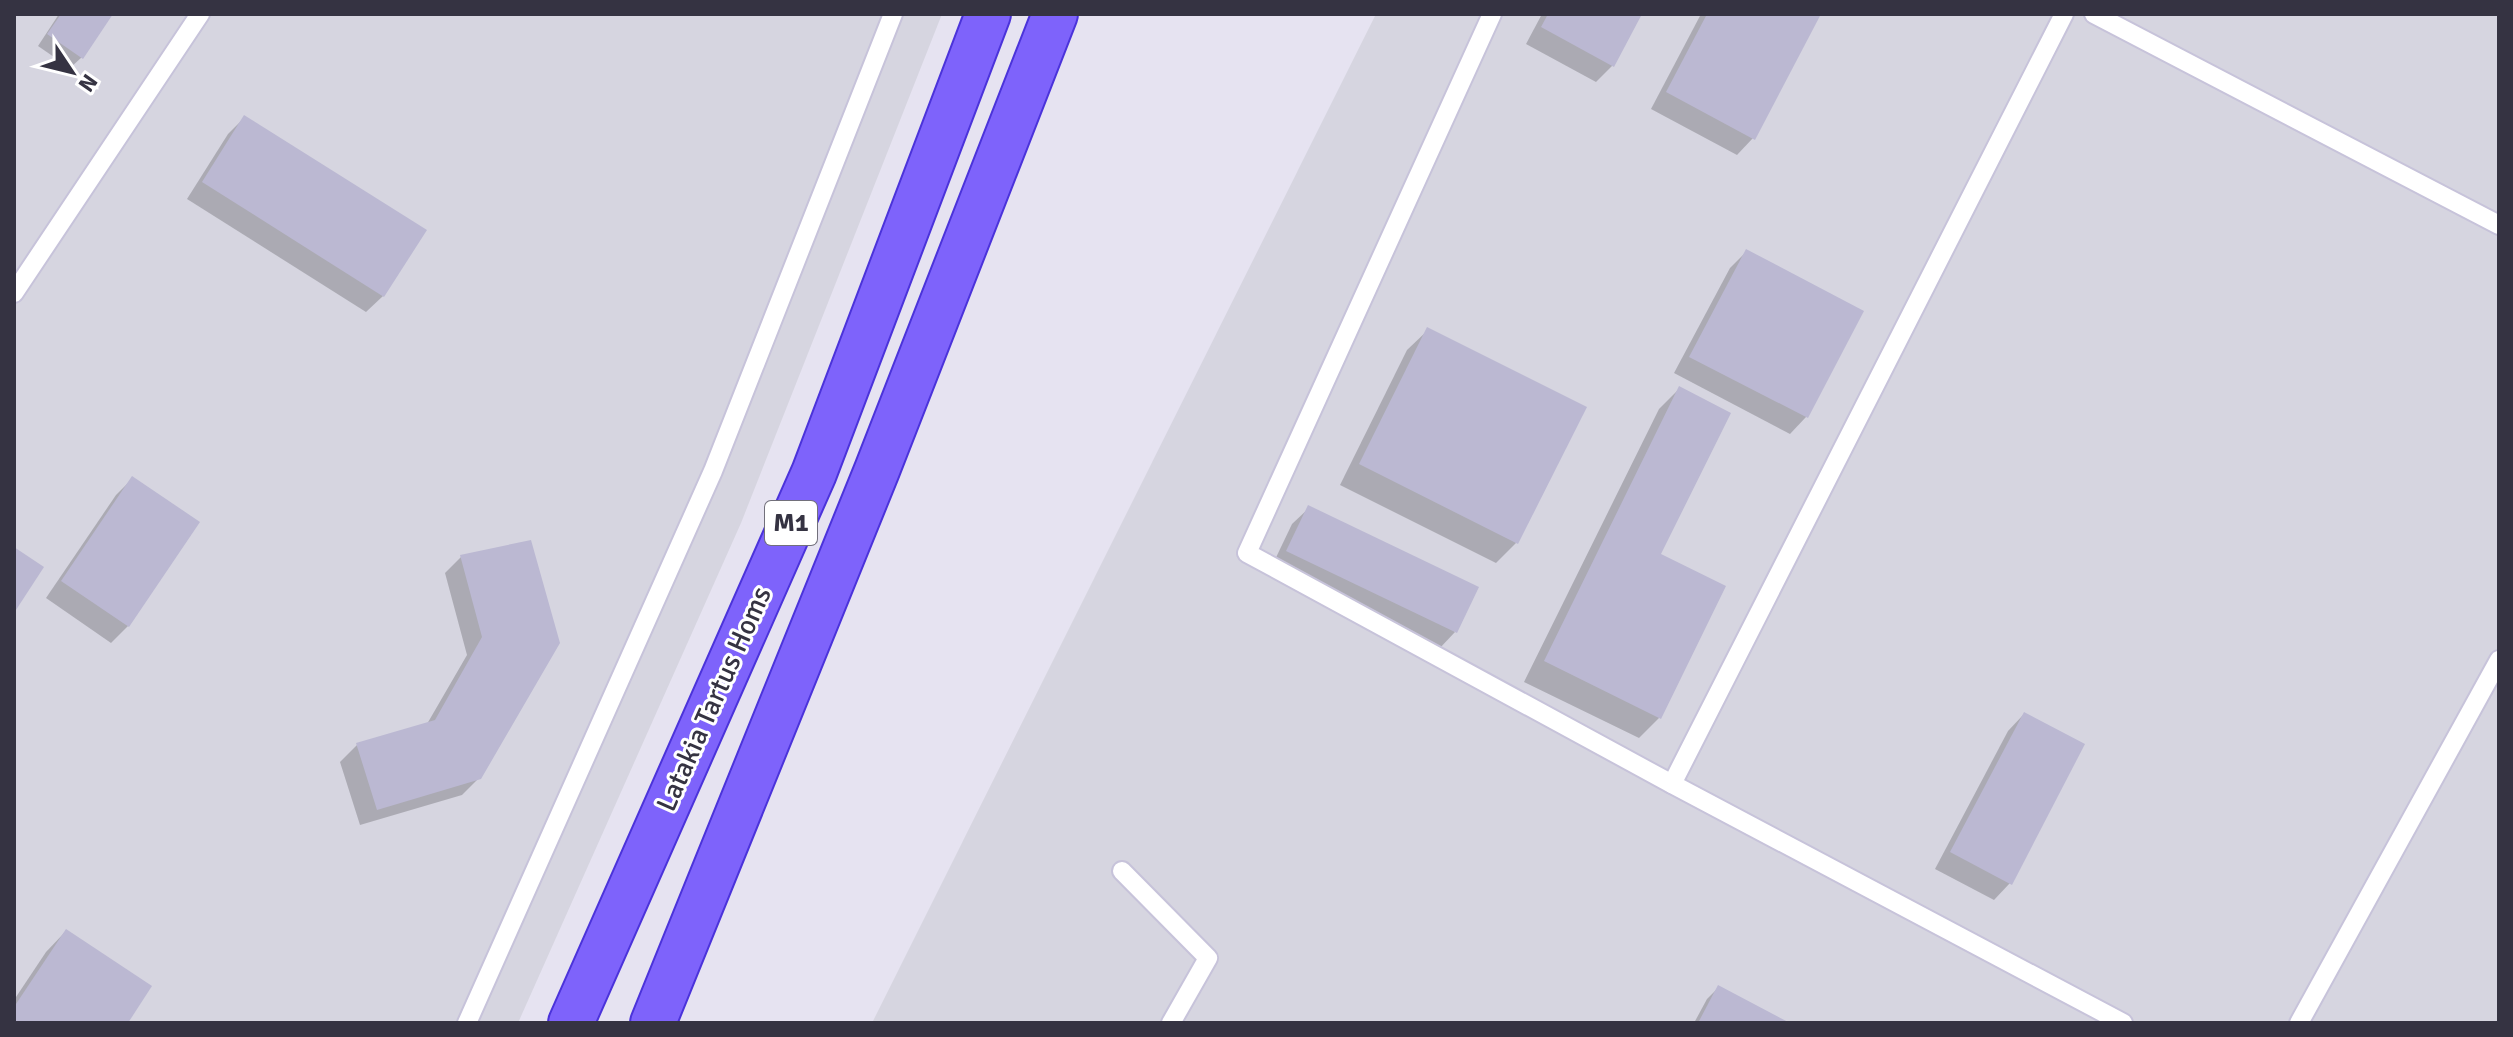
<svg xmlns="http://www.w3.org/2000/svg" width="2513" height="1037" font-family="Signika,sans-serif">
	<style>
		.industrial { fill: #d6d5e0 }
		.shadow { fill: #0003 }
		.building { fill: #bbb8d2 }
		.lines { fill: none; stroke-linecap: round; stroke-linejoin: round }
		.lane-casing { stroke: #c7c3da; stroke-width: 22 }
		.highway-casing { stroke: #4b33da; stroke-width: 48 }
		.lane { stroke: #fff; stroke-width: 18 }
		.highway { stroke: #7e63fb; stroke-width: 44 }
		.labels { text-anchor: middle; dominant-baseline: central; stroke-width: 6; stroke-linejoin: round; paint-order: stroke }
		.shield { fill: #fff; stroke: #72707b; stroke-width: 2 }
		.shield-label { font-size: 26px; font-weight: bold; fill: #353342 }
		.street-label { font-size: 28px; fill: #353342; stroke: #fff }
	</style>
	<rect width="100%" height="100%" fill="#e6e3f1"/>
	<!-- industrial -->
	<g class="industrial">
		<polygon points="14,14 942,14 741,523 518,1023 14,1023"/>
		<polygon points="1376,14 2499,14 2499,1023 872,1023"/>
	</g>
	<!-- shadow -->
	<g class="shadow">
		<polygon points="59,14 111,14 82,57 70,68 38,46"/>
		<polygon points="1542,14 1640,14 1613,65 1596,82 1526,44"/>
		<polygon points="1701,14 1819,14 1753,138 1737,155 1651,109"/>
		<polygon points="245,117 383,296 366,312 187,199 228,134"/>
		<polygon points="1746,252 1861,312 1806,417 1790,434 1674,373 1730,268"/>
		<polygon points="1428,330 1516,543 1496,563 1340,485 1407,350"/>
		<polygon points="1679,389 1658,555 1659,718 1639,738 1524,682 1659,409"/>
		<polygon points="133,478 198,522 128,626 111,643 46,598 116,495"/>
		<polygon points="1309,508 1455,632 1439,649 1271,568 1292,524"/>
		<polygon points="530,542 479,778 462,795 360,825 340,762 357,745 427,724 467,655 445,573 461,557"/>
		<polygon points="2024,714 2010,883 1994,900 1935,869 2008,731"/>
		<polygon points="66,931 126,1023 14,1023 14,1000 46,952"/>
		<polygon points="1719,987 1786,1023 1694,1023 1707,999"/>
	</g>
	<!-- building -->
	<g class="building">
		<polygon points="61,14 113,14 83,59 47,34"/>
		<polygon points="1548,14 1642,14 1614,67 1541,27"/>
		<polygon points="1707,14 1821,14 1755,140 1666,92"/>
		<polygon points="244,115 427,230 384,297 202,182"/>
		<polygon points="1746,249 1864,311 1808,418 1689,357"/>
		<polygon points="1427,327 1587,407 1518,544 1359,464"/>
		<polygon points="1679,386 1731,413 1661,554 1726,586 1661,719 1544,661"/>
		<polygon points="132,476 200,522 129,627 61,581"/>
		<polygon points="1308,505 1479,587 1457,633 1286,551"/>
		<polygon points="531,540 560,643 481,779 377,810 356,743 435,720 482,637 460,555"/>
		<polygon points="14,547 44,567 14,613"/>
		<polygon points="2024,712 2085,744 2012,885 1950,852"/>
		<polygon points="66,929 152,986 128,1023 14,1023 14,1007"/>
		<polygon points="1718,985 1790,1023 1698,1023"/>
	</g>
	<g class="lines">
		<!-- lane casing -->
		<g class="lane-casing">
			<g id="lane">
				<polyline points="1492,14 1247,553 1672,784 2123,1023"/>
				<polyline points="2094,14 2499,225"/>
				<polyline points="14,293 200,14"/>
				<polyline points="1672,784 2064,14"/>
				<polyline points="1122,871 1208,958 1171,1023"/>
				<polyline points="467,1023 713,471 893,14"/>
				<polyline points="2299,1023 2499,660"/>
			</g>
		</g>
		<!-- highway casing -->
		<g class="highway-casing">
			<g id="highway">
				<polyline points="571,1023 814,473 988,14"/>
				<polyline points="653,1023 877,470 1055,14"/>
			</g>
		</g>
		<!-- lane -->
		<use href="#lane" class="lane"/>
		<!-- highway -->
		<use href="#highway" class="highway"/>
	</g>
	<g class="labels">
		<!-- shield labels -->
		<rect class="shield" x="765" y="501" width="52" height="44" rx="6"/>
		<g class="shield-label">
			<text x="791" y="523">M1</text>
		</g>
		<!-- street labels -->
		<g class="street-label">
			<text transform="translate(714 699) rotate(-66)">Latakia Tartus Homs</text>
		</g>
	</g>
	<!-- border -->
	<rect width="2513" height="1037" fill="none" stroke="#353342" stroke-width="32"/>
	<!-- north arrow -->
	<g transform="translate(72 72) rotate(125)" stroke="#ffffff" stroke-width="6" paint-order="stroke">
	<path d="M0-6L14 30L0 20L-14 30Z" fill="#353342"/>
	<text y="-12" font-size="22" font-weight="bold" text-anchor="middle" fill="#353342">N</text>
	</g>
</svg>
